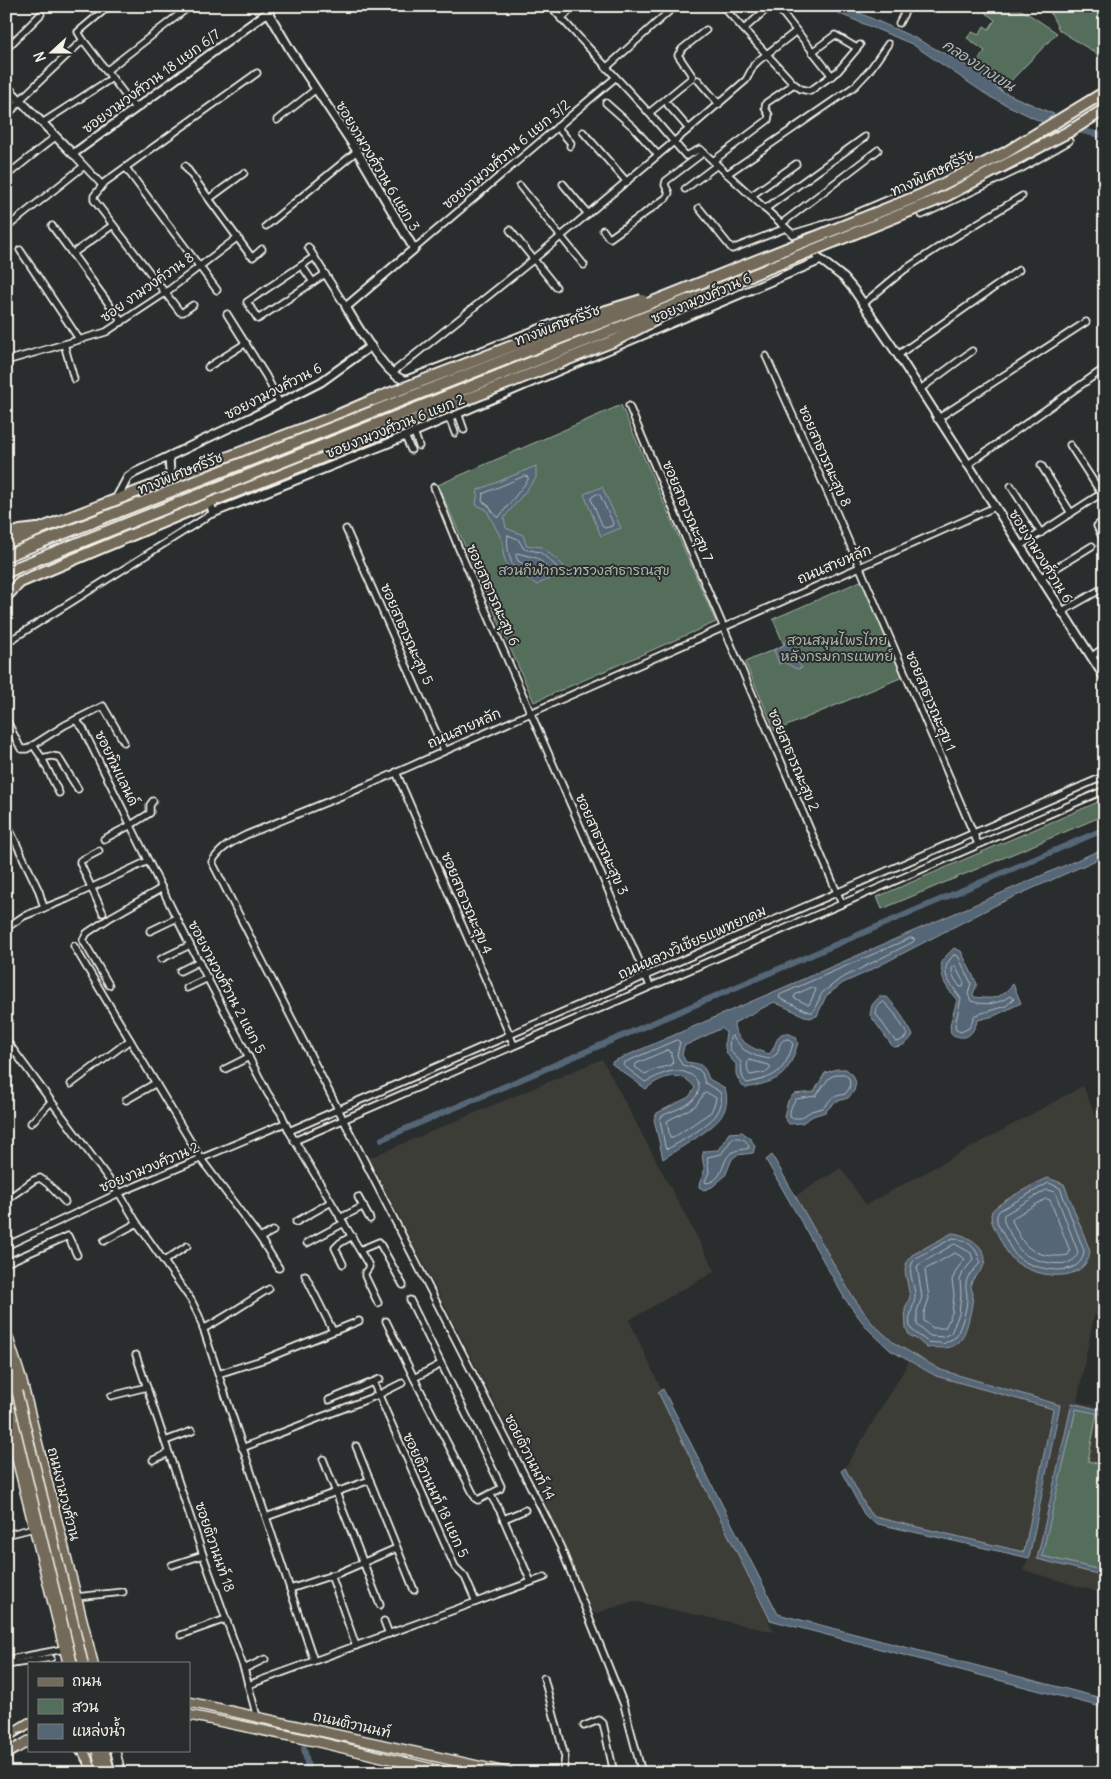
<svg xmlns="http://www.w3.org/2000/svg" width="1111" height="1779" font-family="Delius,'Playpen Sans Thai',sans-serif">
	<style>
		.built { fill: #3d3c38 }
		.green { fill: #546e5c; stroke: #a4b0a2 }
		.water { fill: #567; stroke: #959ea4 }
		.lines { fill: none; stroke-linecap: round; stroke-linejoin: round }
		.shore { stroke: #b4b9bb; stroke-width: 1 }
		.canal { stroke: #567; stroke-width: 6 }
		.minor-casing { stroke: #f4f1e8; stroke-width: 9 }
		.tertiary-casing { stroke: #f4f1e8; stroke-width: 11 }
		.secondary-casing { stroke: #f4f1e8; stroke-width: 11 }
		.primary-casing { stroke: #f4f1e8; stroke-width: 12 }
		.motorway-casing { stroke: #f4f1e8; stroke-width: 14 }
		.minor { stroke: #2a2d2e; stroke-width: 5.5 }
		.tertiary { stroke: #2a2d2e; stroke-width: 7 }
		.secondary { stroke: #2a2d2e; stroke-width: 8 }
		.primary { stroke: #736b5a; stroke-width: 9 }
		.motorway { stroke: #736b5a; stroke-width: 10 }
		.rail { stroke: #f4f1e8; stroke-width: 2; stroke-dasharray: 8 4; stroke-linecap: butt }
		.primary-bridge-casing { stroke: #f4f1e8; stroke-width: 12; stroke-linecap: butt }
		.motorway-bridge-casing { stroke: #f4f1e8; stroke-width: 14; stroke-linecap: butt }
		.primary-bridge { stroke: #736b5a; stroke-width: 9 }
		.motorway-bridge { stroke: #736b5a; stroke-width: 10 }
		.labels { text-anchor: middle; dominant-baseline: central; stroke-width: 4; stroke-linejoin: round; paint-order: stroke }
		.street-label { font-size: 14px; fill: #f4f1e8; stroke: #2a2d2e }
		.park-label { font-size: 14px; fill: #acb6a9; stroke: #2a2d2e }
		.water-label { font-size: 15px; font-style: italic; fill: #b4b9bb; stroke: #2a2d2e }
	</style>
	<rect width="100%" height="100%" fill="#2a2d2e"/>
	<filter id="ink" filterUnits="userSpaceOnUse"><feTurbulence type="fractalNoise" baseFrequency=".02" numOctaves="2"/><feDisplacementMap in="SourceGraphic" scale="10" xChannelSelector="R" yChannelSelector="G"/><feConvolveMatrix kernelMatrix="1 2 1 2 8 2 1 2 1" color-interpolation-filters="sRGB"/></filter>
	<g filter="url(#ink)">
		<!-- built -->
		<g class="built">
			<polygon points="602,1059 715,1271 629,1320 774,1632 633,1601 594,1614 540,1491 369,1158"/>
			<polygon points="1083,1086 1105,1139 1105,1317 1094,1315 1077,1402 1105,1408 1105,1594 1023,1570 1029,1558 1060,1405 941,1370 894,1344 872,1323 851,1294 795,1196 841,1168 866,1205"/>
			<polygon points="909,1362 936,1376 1053,1409 1024,1552 883,1520 874,1517 869,1512 845,1468"/>
		</g>
		<!-- green -->
		<g class="green">
			<polygon points="983,6 1014,6 1030,15 1057,33 1001,91 979,72 972,68 985,51 967,38 972,32 979,35 984,26 989,29 995,20 981,9"/>
			<polygon points="1053,6 1105,6 1105,59 1059,30 1050,12"/>
			<polygon points="621,405 716,622 534,702 438,485"/>
			<polygon points="863,580 905,676 775,731 745,662 784,645 773,619"/>
			<polygon points="1105,799 1105,815 882,909 877,897"/>
			<polygon points="1076,1409 1097,1413 1088,1461 1105,1465 1105,1571 1041,1556"/>
		</g>
		<!-- water -->
		<g class="water">
			<polygon points="821,6 844,6 913,37 979,72 1001,91 1058,116 1044,123 990,97 912,44"/>
			<polygon points="536,466 536,478 504,518 506,528 523,535 526,545 542,547 564,566 558,574 537,585 522,575 508,570 503,553 503,542 486,509 476,505 478,490"/>
			<polygon points="602,487 621,528 601,536 584,494"/>
			<polygon points="793,636 796,642 791,654 802,668 797,669 784,662 779,664 774,650 784,645 785,642"/>
			<path d="M1105,848V856L998,904L863,974L843,983L826,996L817,1016L809,1018L774,1002L734,1023C734,1041 755,1050 769,1054C779,1045 774,1025 796,1037L798,1043C787,1078 780,1080 746,1088L741,1085L736,1074V1064C725,1054 723,1048 726,1033L722,1028L684,1046L682,1055L686,1062C701,1064 704,1064 709,1079L725,1088C728,1099 727,1109 720,1118C712,1130 676,1150 663,1159L654,1119L657,1113L689,1097L695,1088C682,1069 661,1076 646,1089L612,1064V1062Z"/>
			<path d="M954,948L961,951L977,984L973,994L974,997C994,999 999,1000 1013,984L1021,1003L994,1016L978,1020C972,1034 968,1042 951,1034L950,1025L957,1000C945,986 940,979 942,960Z"/>
			<path d="M879,997H887L899,1011L913,1035C908,1043 903,1047 893,1047L870,1015L872,1005Z"/>
			<polygon points="837,1069 846,1069 853,1075 856,1083 854,1091 848,1098 835,1102 825,1112 813,1116 802,1123 789,1124 784,1117 788,1101 794,1094 814,1092 825,1073"/>
			<path d="M742,1132L750,1138L755,1146L753,1153L737,1155L732,1159L725,1176L712,1187L704,1190L699,1187C699,1180 703,1178 704,1171C705,1164 700,1158 704,1151L718,1150L729,1133Z"/>
			<polygon points="772,1155 851,1294 872,1323 894,1343 941,1370 1060,1405 1029,1558 878,1524 870,1520 864,1514 841,1471 845,1468 869,1512 875,1517 1024,1552 1053,1409 936,1376 890,1350 867,1328 845,1299 766,1160"/>
			<path d="M1048,1178L1064,1184L1090,1251C1086,1285 1036,1278 1016,1262C1007,1255 1002,1243 997,1233C994,1227 989,1219 992,1211C996,1204 1039,1181 1048,1178Z"/>
			<path d="M952,1233C967,1234 992,1249 983,1267C980,1274 971,1277 971,1286C971,1288 972,1291 973,1293C973,1304 967,1333 960,1341C949,1352 939,1346 927,1348L918,1340L909,1335L906,1328L905,1309L910,1297L905,1271L907,1261L912,1255Z"/>
			<polygon points="663,1389 778,1614 1105,1699 1105,1708 770,1620 658,1392"/>
			<polygon points="1072,1403 1105,1411 1105,1415 1076,1409 1042,1556 1105,1571 1105,1576 1037,1559"/>
		</g>
		<g class="lines">
			<!-- shore -->
			<g class="shore">
				<polygon points="525,476 528,477 528,480 499,517 496,517 489,506 482,501 483,494"/>
				<polygon points="598,494 600,495 613,523 612,526 605,528 603,527 591,499 593,496"/>
				<path d="M508,535L518,539L524,549L540,552L556,566L555,570L537,578L525,571L513,566C509,557 506,544 508,535Z"/>
				<polygon points="517,553 537,558 545,565 545,567 537,571 518,561 516,556"/>
				<polygon points="911,938 915,939 913,942 840,979 822,993 813,1012 809,1012 779,998 780,995"/>
				<path d="M954,955L958,956L971,983L968,994L971,1001C985,1006 999,1004 1010,996L1014,999L1006,1006L975,1015L969,1028L961,1032L956,1030L955,1025L961,999C951,983 936,972 954,955Z"/>
				<path d="M955,966L964,983L963,987H960C956,981 951,975 952,968Z"/>
				<polygon points="813,987 816,990 809,1005 794,998 795,995"/>
				<polygon points="884,1002 895,1014 907,1034 905,1038 898,1042 895,1041 876,1014 877,1007"/>
				<path d="M732,1036L744,1050L756,1056L769,1059L777,1054C780,1046 779,1039 789,1039L793,1044C784,1073 776,1077 747,1083C740,1078 742,1069 741,1062C733,1054 727,1050 730,1038Z"/>
				<path d="M677,1040L680,1042L677,1055L682,1065L698,1069L702,1073L705,1083L720,1092C723,1100 721,1108 716,1115C710,1124 678,1144 667,1149L665,1147L660,1119L662,1116C671,1111 686,1107 693,1100C707,1085 694,1072 678,1071C666,1070 655,1078 645,1082L623,1065L624,1063Z"/>
				<polygon points="668,1050 671,1052 673,1063 672,1065 653,1070 645,1074 635,1067 636,1064"/>
				<path d="M749,1060L769,1065L771,1068L767,1072L750,1075C747,1072 746,1063 749,1060Z"/>
				<path d="M838,1074H844L849,1078L850,1083L849,1089L845,1094L833,1097L823,1108L811,1111L801,1118H791C788,1113 792,1104 796,1099L816,1096L829,1078Z"/>
				<polygon points="705,1093 708,1093 716,1098 715,1103 711,1112 673,1138 670,1138 667,1121 695,1106"/>
				<path d="M733,1138C740,1137 748,1139 749,1148C743,1150 736,1149 730,1154C721,1162 724,1181 706,1183L705,1181L709,1172L707,1157L721,1154Z"/>
				<path d="M1049,1183L1060,1188L1084,1251C1082,1280 1034,1270 1019,1258C1011,1252 1007,1240 1002,1232C998,1225 994,1218 999,1211Z"/>
				<path d="M1047,1190L1055,1192L1078,1252C1075,1272 1034,1262 1023,1253C1017,1248 1013,1240 1010,1233C1007,1227 1002,1222 1004,1215Z"/>
				<path d="M1046,1199L1050,1200L1070,1251L1068,1255C1054,1258 1033,1255 1024,1243C1019,1236 1016,1228 1012,1221L1013,1218Z"/>
				<path d="M953,1238C967,1239 977,1248 980,1261C977,1270 966,1274 966,1284C965,1288 967,1292 967,1296C967,1311 962,1323 956,1337L943,1344C938,1342 930,1343 928,1342C926,1341 913,1331 912,1330C905,1320 915,1306 915,1296C915,1283 905,1270 915,1259Z"/>
				<polygon points="955,1244 971,1253 973,1260 963,1272 960,1280 961,1294 959,1314 951,1333 943,1337 930,1336 917,1325 917,1311 922,1297 917,1266 920,1264"/>
				<polygon points="955,1253 965,1259 957,1269 952,1280 954,1295 952,1313 945,1328 933,1328 924,1321 924,1313 929,1298 925,1270"/>
			</g>
			<!-- canal -->
			<g class="canal">
				<polyline points="1057,121 1082,131 1105,136"/>
				<polyline points="382,1139 1105,829"/>
				<polyline points="304,1748 309,1773"/>
			</g>
			<!-- minor casing -->
			<g class="minor-casing">
				<g id="minor">
					<polyline points="109,6 78,32 83,40 135,108"/>
					<polyline points="550,6 649,113 686,156 700,149 821,260"/>
					<polyline points="777,6 832,76"/>
					<polyline points="726,10 794,84 801,89 810,91 838,71 860,45"/>
					<polyline points="561,19 574,6"/>
					<polyline points="899,23 908,6"/>
					<polyline points="744,29 770,6"/>
					<polyline points="6,49 41,14"/>
					<polyline points="812,52 835,35 857,48"/>
					<polyline points="606,68 675,6"/>
					<polyline points="106,71 190,6"/>
					<polyline points="1104,74 1105,74"/>
					<polyline points="698,80 719,104"/>
					<polyline points="20,100 83,40"/>
					<polyline points="606,103 633,127 658,155"/>
					<polyline points="668,105 689,129"/>
					<polyline points="649,113 693,77 678,55 682,49 706,30"/>
					<polyline points="6,116 21,101"/>
					<polyline points="277,120 316,89"/>
					<polyline points="42,123 112,78"/>
					<polyline points="557,127 571,143 570,146"/>
					<polyline points="583,132 627,182"/>
					<polyline points="73,154 102,185"/>
					<polyline points="713,161 768,120 769,115 765,108 766,103 794,84"/>
					<polyline points="999,161 1053,134"/>
					<polyline points="185,166 250,255 253,257 262,249"/>
					<polyline points="126,168 217,290"/>
					<polyline points="727,174 855,86 869,71 888,44"/>
					<polyline points="6,176 55,137"/>
					<polyline points="563,184 588,214"/>
					<polyline points="520,186 584,265"/>
					<polyline points="685,189 717,165"/>
					<polyline points="751,196 796,164"/>
					<polyline points="210,198 244,173"/>
					<polyline points="918,206 922,215 1022,168 1069,141"/>
					<polyline points="699,208 732,249 786,228"/>
					<polyline points="765,209 865,137"/>
					<polyline points="781,224 878,150"/>
					<polyline points="52,226 122,322"/>
					<polyline points="266,226 357,151"/>
					<polyline points="6,228 84,166"/>
					<polyline points="510,230 556,287"/>
					<polyline points="603,230 608,237 610,238 666,198 669,193 665,185 666,181 703,153"/>
					<polyline points="792,234 845,218 967,166 973,166"/>
					<polyline points="308,247 346,307"/>
					<polyline points="414,249 615,78"/>
					<polyline points="20,250 79,339"/>
					<polyline points="72,254 113,225"/>
					<polyline points="314,257 247,302 258,319 325,274"/>
					<polyline points="302,266 313,282"/>
					<polyline points="863,304 904,270 942,245 1022,196"/>
					<polyline points="193,305 183,312 180,312 94,200 94,196 105,182 257,73"/>
					<polyline points="227,314 266,376 280,404"/>
					<polyline points="64,344 74,379"/>
					<polyline points="898,355 1019,270"/>
					<polyline points="766,356 834,507 978,844"/>
					<polyline points="6,361 106,332 165,293 238,237"/>
					<polyline points="208,367 246,343"/>
					<polyline points="392,373 534,259 689,129 746,80 754,65 758,61 795,32"/>
					<polyline points="919,390 972,351"/>
					<polyline points="629,406 842,904"/>
					<polyline points="458,413 464,430"/>
					<polyline points="449,417 455,433"/>
					<polyline points="937,419 1086,322"/>
					<polyline points="414,432 419,446"/>
					<polyline points="405,436 411,450"/>
					<polyline points="1070,445 1101,493"/>
					<polyline points="967,465 1105,368"/>
					<polyline points="1041,465 1071,513"/>
					<polyline points="1011,486 1041,533"/>
					<polyline points="434,487 459,549 650,986"/>
					<polyline points="1105,519 1097,526 1105,543"/>
					<polyline points="346,529 444,750"/>
					<polyline points="1020,546 1105,491"/>
					<polyline points="1040,578 1092,546"/>
					<polyline points="1061,612 1105,587"/>
					<polyline points="6,643 213,513"/>
					<polyline points="1091,657 1105,647"/>
					<polyline points="6,719 21,749 27,749 65,725 103,706 124,742"/>
					<polyline points="75,720 83,728 86,735 190,945 268,1094 281,1113 289,1131 368,1264 369,1267 365,1273 365,1276 378,1303"/>
					<polyline points="33,745 42,758 51,756 58,757 78,789"/>
					<polyline points="42,758 59,793"/>
					<polyline points="396,772 514,1045"/>
					<polyline points="6,822 39,891 44,908"/>
					<polyline points="104,839 131,825 150,813 150,805 153,801"/>
					<polyline points="99,851 80,861 80,863 103,913"/>
					<polyline points="6,928 24,916 67,899 148,861"/>
					<polyline points="150,931 177,918"/>
					<polyline points="74,946 201,1159 260,1238 279,1268"/>
					<polyline points="161,959 190,945"/>
					<polyline points="180,971 200,961"/>
					<polyline points="109,985 83,940 87,933 111,917 162,888"/>
					<polyline points="187,988 208,978"/>
					<polyline points="6,1040 119,1193 137,1223 191,1300 199,1316 314,1661"/>
					<polyline points="225,1069 249,1057"/>
					<polyline points="71,1084 130,1040"/>
					<polyline points="126,1100 156,1083"/>
					<polyline points="31,1123 51,1102"/>
					<polyline points="289,1131 1105,776"/>
					<polyline points="294,1141 1105,790"/>
					<polyline points="358,1197 370,1219"/>
					<polyline points="6,1200 34,1180 40,1178 48,1184 65,1202"/>
					<polyline points="340,1218 364,1206"/>
					<polyline points="296,1222 331,1202"/>
					<polyline points="260,1238 273,1231"/>
					<polyline points="104,1241 137,1223"/>
					<polyline points="307,1243 344,1223"/>
					<polyline points="6,1246 119,1193 285,1123"/>
					<polyline points="360,1250 379,1242 403,1285"/>
					<polyline points="164,1261 187,1246"/>
					<polyline points="6,1263 68,1236 77,1255"/>
					<polyline points="343,1264 335,1248 340,1243 352,1236"/>
					<polyline points="305,1275 333,1331"/>
					<polyline points="386,1321 414,1378 476,1499 478,1500 500,1489 501,1486 410,1300"/>
					<path d="M203,1329C226,1317 247,1302 269,1289"/>
					<polyline points="136,1355 203,1555 244,1669 257,1717"/>
					<polyline points="218,1374 265,1359 359,1321"/>
					<polyline points="414,1378 441,1364"/>
					<polyline points="373,1382 455,1567 465,1577 476,1602"/>
					<polyline points="111,1396 147,1387"/>
					<polyline points="329,1400 380,1379"/>
					<polyline points="165,1441 192,1431"/>
					<polyline points="356,1446 414,1590"/>
					<polyline points="242,1448 378,1395 402,1383"/>
					<polyline points="323,1459 380,1605"/>
					<polyline points="153,1460 169,1453"/>
					<polyline points="490,1494 500,1511 531,1582"/>
					<polyline points="266,1517 370,1480"/>
					<polyline points="504,1519 525,1510"/>
					<polyline points="6,1535 34,1528"/>
					<polyline points="172,1565 203,1555"/>
					<polyline points="331,1575 356,1646"/>
					<polyline points="290,1589 339,1573 397,1548"/>
					<polyline points="76,1597 123,1592"/>
					<polyline points="384,1621 389,1634"/>
					<polyline points="181,1635 226,1619"/>
					<polyline points="6,1655 8,1658 11,1659 64,1649"/>
					<polyline points="6,1665 51,1658"/>
					<polyline points="244,1669 265,1659"/>
					<polyline points="544,1678 565,1757 563,1773"/>
					<polyline points="248,1685 545,1577"/>
					<polyline points="6,1714 13,1732"/>
					<polyline points="584,1726 599,1720 603,1723 614,1773"/>
					<path d="M642,1773L624,1705L561,1548L546,1517L212,862C220,848 232,842 246,835L366,786L995,507"/>
				</g>
			</g>
			<!-- tertiary casing -->
			<g class="tertiary-casing">
				<g id="tertiary">
					<path d="M6,86L73,154L268,12L291,51L357,151L414,249L346,307C355,322 388,381 407,380L570,317L586,359L821,260L844,278L854,290L898,355L1105,678"/>
					<polyline points="169,457 170,472 176,477"/>
					<polyline points="115,501 128,477 134,473 252,417 321,382 371,346"/>
					<polyline points="210,502 213,513 384,445 586,359"/>
				</g>
			</g>
			<!-- secondary casing -->
			<g class="secondary-casing">
				<polyline id="secondary" points="115,1750 121,1773"/>
			</g>
			<!-- primary casing -->
			<g class="primary-casing">
				<g id="primary">
					<polyline points="6,1332 21,1378 93,1663"/>
					<polyline points="6,1347 17,1392"/>
					<polyline points="6,1381 75,1663"/>
					<polyline points="6,1415 68,1663"/>
					<polyline points="189,1702 510,1773"/>
					<polyline points="189,1715 314,1741 450,1773"/>
					<polyline points="6,1737 29,1723"/>
					<polyline points="83,1750 93,1773"/>
					<polyline points="97,1750 102,1773"/>
					<polyline points="104,1750 110,1773"/>
					<polyline points="6,1754 29,1741"/>
				</g>
			</g>
			<!-- motorway casing -->
			<g class="motorway-casing">
				<g id="motorway">
					<polyline points="688,300 771,267"/>
					<polyline points="6,536 20,531 37,529"/>
					<polyline points="6,546 22,540 42,528 334,417 373,400"/>
					<polyline points="6,573 18,567"/>
					<polyline points="6,596 20,582 210,502 383,433"/>
				</g>
			</g>
			<!-- minor -->
			<use href="#minor" class="minor"/>
			<!-- tertiary -->
			<use href="#tertiary" class="tertiary"/>
			<!-- secondary -->
			<use href="#secondary" class="secondary"/>
			<!-- primary -->
			<use href="#primary" class="primary"/>
			<!-- motorway -->
			<use href="#motorway" class="motorway"/>
			<!-- rail -->
			<g class="rail">
				<polyline points="6,1735 29,1731"/>
				<polyline points="74,1750 83,1762 88,1773"/>
			</g>
			<!-- primary-bridge casing -->
			<g class="primary-bridge-casing">
				<polyline id="primary-bridge" points="17,1392 83,1663"/>
			</g>
			<!-- motorway-bridge casing -->
			<g class="motorway-bridge-casing">
				<g id="motorway-bridge">
					<polyline points="771,267 942,198 1070,131 1105,109"/>
					<polyline points="373,400 590,316 642,300"/>
					<polyline points="383,433 616,340 657,319"/>
					<polyline points="6,556 568,335 600,323 921,195 1005,153 1105,92"/>
					<polyline points="18,567 688,300"/>
				</g>
			</g>
			<!-- primary-bridge -->
			<use href="#primary-bridge" class="primary-bridge"/>
			<!-- motorway-bridge -->
			<use href="#motorway-bridge" class="motorway-bridge"/>
		</g>
	</g>
	<g class="labels">
		<!-- street labels -->
		<g class="street-label">
			<text transform="translate(151 81) rotate(-36)">ซอยงามวงศ์วาน 18 แยก 6/7</text>
			<text transform="translate(506 154) rotate(-40)">ซอยงามวงศ์วาน 6 แยก 3/2</text>
			<text transform="translate(378 166) rotate(59)">ซอยงามวงศ์วาน 6 แยก 3</text>
			<text transform="translate(932 173) rotate(-25)">ทางพิเศษศรีรัช</text>
			<text transform="translate(147 287) rotate(-35)">ซอย งามวงค์วาน 8</text>
			<text transform="translate(701 298) rotate(-23)">ซอยงามวงศ์วาน 6</text>
			<text transform="translate(557 325) rotate(-21)">ทางพิเศษศรีรัช</text>
			<text transform="translate(273 391) rotate(-27)">ซอยงามวงศ์วาน 6</text>
			<text transform="translate(395 426) rotate(-22)">ซอยงามวงศ์วาน 6 แยก 2</text>
			<text transform="translate(825 456) rotate(66)">ซอยสาธารณะสุข 8</text>
			<text transform="translate(180 473) rotate(-22)">ทางพิเศษศรีรัช</text>
			<text transform="translate(688 511) rotate(67)">ซอยสาธารณะสุข 7</text>
			<text transform="translate(1041 556) rotate(58)">ซอยงามวงศ์วาน 6</text>
			<text transform="translate(834 564) rotate(-23)">ถนนสายหลัก</text>
			<text transform="translate(493 595) rotate(66)">ซอยสาธารณะสุข 6</text>
			<text transform="translate(407 634) rotate(66)">ซอยสาธารณะสุข 5</text>
			<text transform="translate(931 701) rotate(67)">ซอยสาธารณะสุข 1</text>
			<text transform="translate(464 728) rotate(-24)">ถนนสายหลัก</text>
			<text transform="translate(794 760) rotate(67)">ซอยสาธารณะสุข 2</text>
			<text transform="translate(117 768) rotate(64)">ซอยทิมแลนด์</text>
			<text transform="translate(602 844) rotate(66)">ซอยสาธารณะสุข 3</text>
			<text transform="translate(467 903) rotate(67)">ซอยสาธารณะสุข 4</text>
			<text transform="translate(692 942) rotate(-24)">ถนนหลวงวิเชียรแพทยาคม</text>
			<text transform="translate(227 987) rotate(62)">ซอยงามวงศ์วาน 2 แยก 5</text>
			<text transform="translate(149 1167) rotate(-23)">ซอยงามวงศ์วาน 2</text>
			<text transform="translate(530 1457) rotate(63)">ซอยติวานนท์ 14</text>
			<text transform="translate(64 1494) rotate(76)">ถนนงามวงศ์วาน</text>
			<text transform="translate(436 1495) rotate(65)">ซอยติวานนท์ 18 แยก 5</text>
			<text transform="translate(215 1547) rotate(71)">ซอยติวานนท์ 18</text>
			<text transform="translate(352 1724) rotate(13)">ถนนติวานนท์</text>
		</g>
		<!-- park labels -->
		<g class="park-label">
			<text x="584" y="570">สวนกีฬากระทรวงสาธารณสุข</text>
			<text x="837" y="640">สวนสมุนไพรไทย<tspan x="837" dy="16">หลังกรมการแพทย์</tspan></text>
		</g>
		<!-- water labels -->
		<g class="water-label">
			<text transform="translate(979 65) rotate(33)">คลองบางเขน</text>
		</g>
	</g>
	<!-- margin -->
	<rect width="1111" height="1779" fill="none" stroke="#2a2d2e" stroke-width="25"/>
	<rect x="12" y="12" width="1086" height="1754" fill="none" stroke="#f4f1e8" stroke-width="2" filter="url(#ink)"/>
	<!-- legend -->
	<rect x="28" y="1662" width="162" height="90" fill="#2a2d2e" stroke="#7b7b78"/>
	<rect x="38" y="1678" width="25" height="8" fill="#736b5a" stroke="#7b7b78"/>
	<text x="72" y="1686" font-size="15" fill="#f4f1e8">ถนน</text>
	<rect x="38" y="1699" width="25" height="15" fill="#546e5c" stroke="#7b7b78"/>
	<text x="72" y="1712" font-size="15" fill="#f4f1e8">สวน</text>
	<rect x="38" y="1724" width="25" height="15" fill="#556677" stroke="#7b7b78"/>
	<text x="72" y="1736" font-size="15" fill="#f4f1e8">แหล่งน้ำ</text>
	<!-- north arrow -->
	<g transform="translate(52 52) rotate(249)" stroke="#2a2d2e" stroke-width="4" paint-order="stroke">
	<path d="M0-4L9 19L0 12L-9 19Z" fill="#f4f1e8"/>
	<text y="-8" font-size="14" font-weight="bold" text-anchor="middle" fill="#f4f1e8">N</text>
	</g>
</svg>
